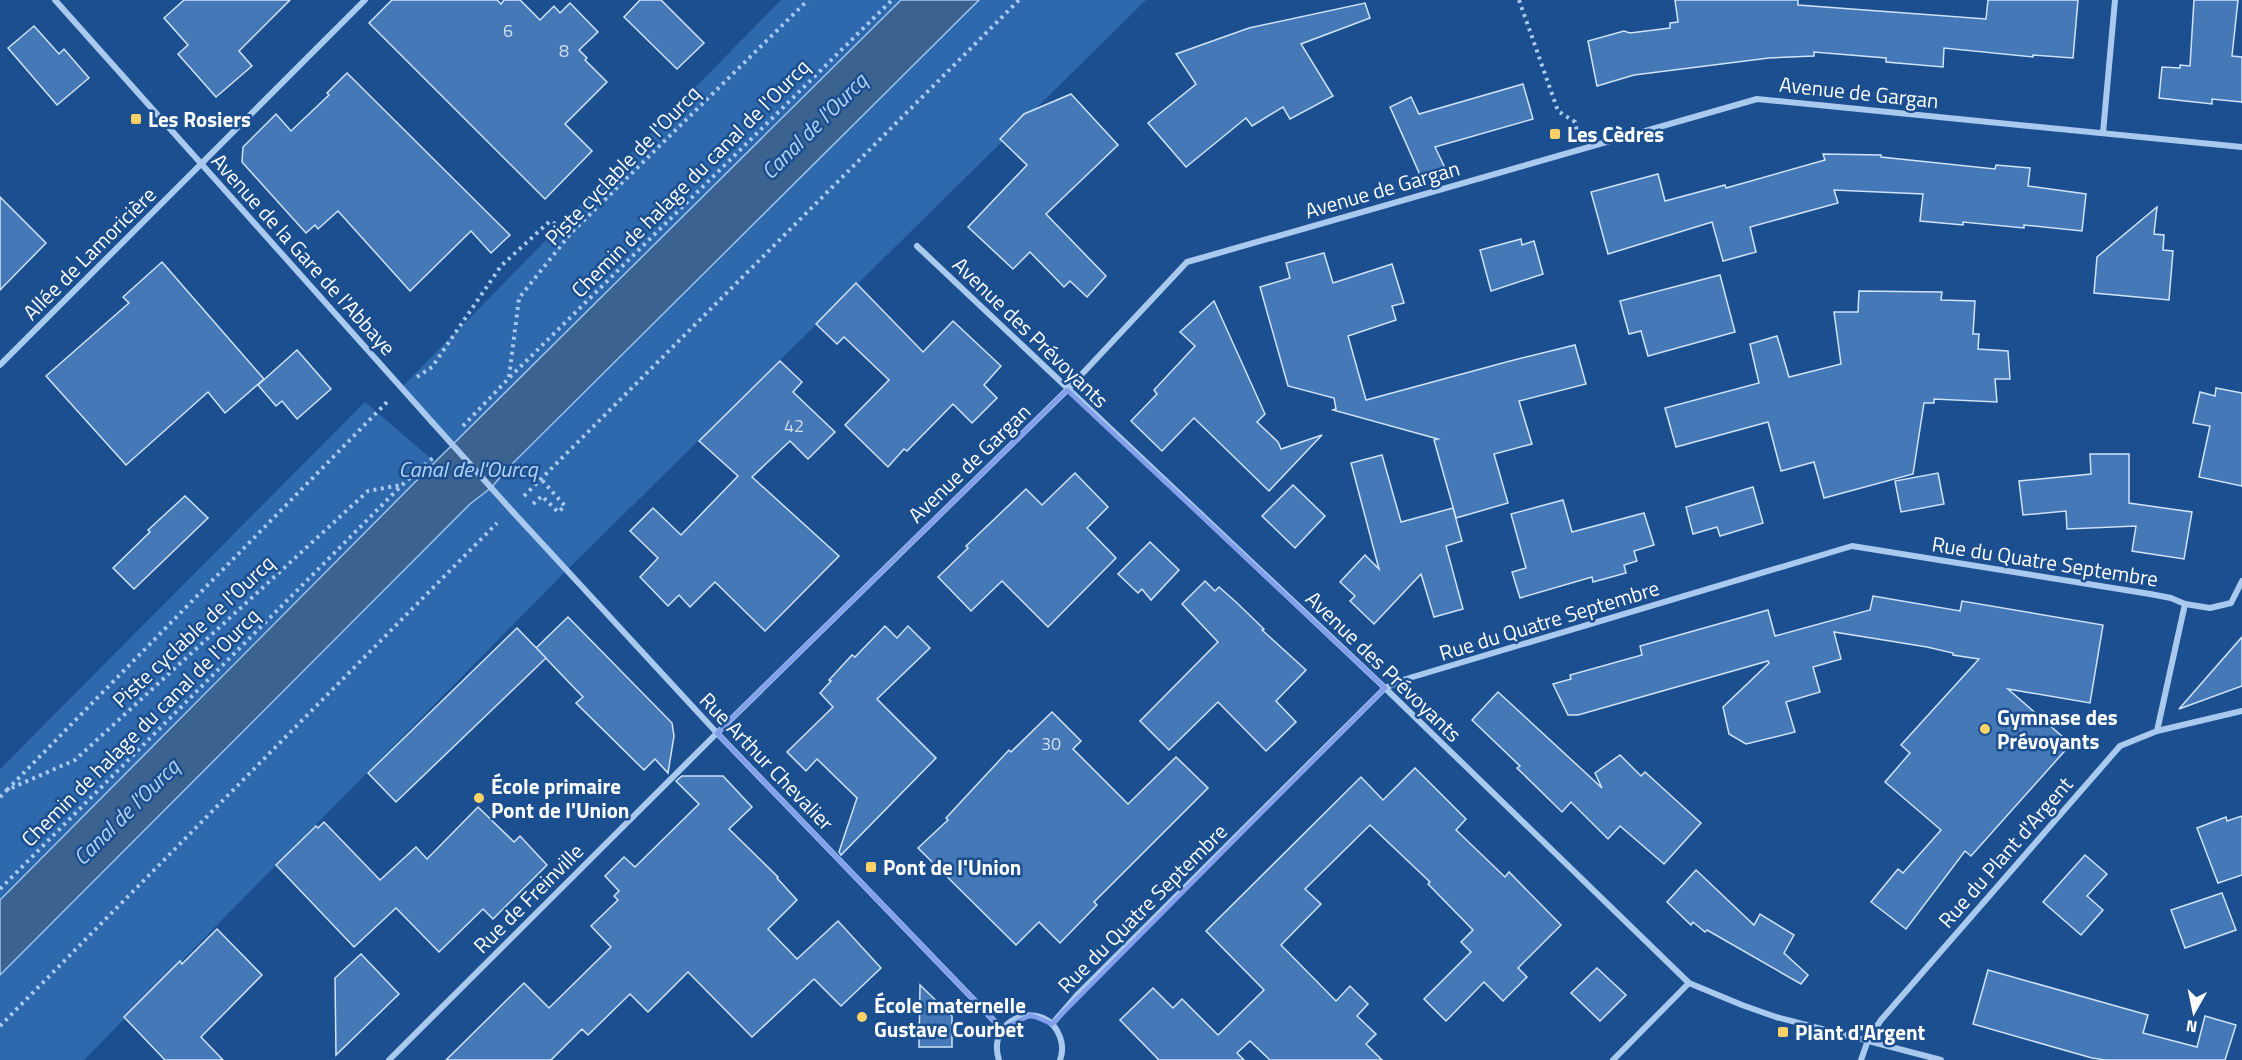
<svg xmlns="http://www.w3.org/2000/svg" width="2242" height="1060" font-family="'Titillium Web',sans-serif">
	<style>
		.green { fill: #2e69ad }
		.water { fill: #3c6290; stroke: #9cc4f0; stroke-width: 1.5 }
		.building { fill: #4478b7; stroke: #cfe3fa; stroke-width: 1.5 }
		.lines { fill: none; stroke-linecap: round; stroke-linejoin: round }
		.path { stroke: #a9c9ee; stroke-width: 4; stroke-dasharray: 3 4.5; stroke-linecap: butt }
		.street { stroke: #a9c9ee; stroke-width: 6 }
		.street-bridge { stroke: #a9c9ee; stroke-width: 6 }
		.marked { fill: none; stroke: #839eea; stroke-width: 4.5; stroke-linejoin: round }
		.poi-dot { fill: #ffd166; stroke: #1b4f8f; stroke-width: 2 }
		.labels { text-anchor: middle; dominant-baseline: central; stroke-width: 5; stroke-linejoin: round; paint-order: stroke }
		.number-label { font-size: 18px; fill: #d0dded }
		.street-label { font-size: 21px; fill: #fff; stroke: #1b4f8f }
		.poi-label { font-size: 21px; font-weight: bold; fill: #fff; stroke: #1b4f8f; text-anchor: start }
		.water-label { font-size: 22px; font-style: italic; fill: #b5d3f5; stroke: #1b4f8f }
	</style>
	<rect width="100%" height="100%" fill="#1b4f8f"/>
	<!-- green -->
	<g class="green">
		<polygon points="781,0 901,0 454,444 402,387"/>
		<polygon points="979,0 1146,0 567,570 84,1060 0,1060 0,975 470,504 492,487 506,470"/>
		<polygon points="365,402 435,462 0,900 0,769"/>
	</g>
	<!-- water -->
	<polygon class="water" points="901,0 979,0 506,470 492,487 470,504 0,975 0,900 435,462"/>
	<!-- building -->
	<g class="building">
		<polygon points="184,0 290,0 239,51 252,66 216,97 178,54 188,45 164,18"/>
		<polygon points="392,0 497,0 501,4 504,0 520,0 540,20 554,6 560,13 570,3 598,32 579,50 587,58 585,60 607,82 565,124 592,151 545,199 369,23"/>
		<polygon points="640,0 661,0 704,43 677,69 624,17"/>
		<polygon points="1675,0 1798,0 1798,5 1986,19 1988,0 2078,0 2073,58 2033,55 2033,57 1944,48 1943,67 1886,62 1886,58 1814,52 1814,56 1769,58 1634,75 1597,86 1588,41 1624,31 1630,33 1670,28 1670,23 1678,22"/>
		<polygon points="2194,0 2238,0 2232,56 2242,57 2242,102 2212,99 2212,104 2159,98 2162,67 2180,68 2180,65 2190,66"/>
		<polygon points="1365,3 1370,18 1301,44 1333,96 1290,119 1283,107 1252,126 1246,118 1186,167 1148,123 1196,84 1176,54 1249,28"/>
		<polygon points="34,26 59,54 64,49 89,78 57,105 8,48"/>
		<polygon points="347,73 510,235 491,253 471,231 410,291 338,211 318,229 315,225 306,233 242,162 243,147 276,114 291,131 329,95 327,93"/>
		<polygon points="1523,84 1533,119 1435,147 1446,170 1421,177 1390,107 1411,97 1419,114"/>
		<polygon points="1071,94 1118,145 1046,214 1106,276 1087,297 1070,281 1064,287 1030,252 1013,269 968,227 1027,165 1000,139 1024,114"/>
		<polygon points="1823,154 1881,155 1881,157 1995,169 1996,165 2030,168 2028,186 2086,194 2082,231 2024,225 2024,228 1963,222 1963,225 1920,221 1923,194 1834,190 1838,203 1750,227 1756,252 1723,261 1712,222 1608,254 1591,192 1658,174 1665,201 1725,185 1726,188 1825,160"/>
		<polygon points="0,197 46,243 0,290"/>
		<polygon points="2157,207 2154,234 2164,235 2163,250 2173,251 2169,300 2094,293 2097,257"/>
		<polygon points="1521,239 1522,245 1534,241 1543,274 1491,291 1480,250"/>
		<polygon points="1324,253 1333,283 1392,264 1404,303 1392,306 1396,320 1348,336 1366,400 1510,361 1575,345 1586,384 1519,401 1532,444 1494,454 1508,503 1456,518 1434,440 1438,439 1333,410 1336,409 1334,398 1288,386 1260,287 1290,278 1286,263"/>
		<polygon points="162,262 264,379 225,413 208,392 126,465 46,376 129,303 123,297"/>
		<polygon points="1720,275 1735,332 1648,356 1641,331 1629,334 1620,301"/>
		<polygon points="856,283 923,352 953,321 1001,366 984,385 997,398 972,423 953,404 907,451 904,449 888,467 845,425 889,380 844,337 837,344 816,324"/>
		<polygon points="1859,291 1942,292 1941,300 1975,301 1973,334 1979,334 1978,349 2008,351 2010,379 1995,379 1997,402 1934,399 1934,403 1924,403 1913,474 1824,498 1814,462 1781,471 1768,422 1676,447 1665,408 1759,383 1750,344 1777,336 1789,377 1841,364 1834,312 1858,312"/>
		<polygon points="1214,301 1265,414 1257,422 1278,442 1281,449 1322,435 1269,491 1194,418 1162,451 1131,421 1157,394 1154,390 1195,346 1180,332"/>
		<polygon points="297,350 331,389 297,419 282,401 276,406 258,385"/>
		<polygon points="780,361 802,382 793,392 835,432 808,459 790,441 752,477 839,556 765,631 715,582 690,607 679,595 668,606 640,577 658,558 630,531 653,508 681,535 738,476 699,441"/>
		<polygon points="2216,388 2242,393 2242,486 2199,477 2210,426 2193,423 2200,392 2215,396"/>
		<polygon points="2090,454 2129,454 2129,503 2192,512 2184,559 2132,551 2136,526 2067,529 2066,511 2023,515 2019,481 2091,474"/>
		<polygon points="1382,455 1401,522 1453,508 1462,541 1446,546 1463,609 1434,617 1421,574 1374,624 1350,601 1355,596 1340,582 1365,555 1379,569 1351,463"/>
		<polygon points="1075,473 1108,507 1087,528 1116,558 1048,627 1002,581 971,611 938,577 968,548 966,546 1026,489 1042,505"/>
		<polygon points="1938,473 1944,504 1901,512 1895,481"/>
		<polygon points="1293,485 1325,516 1295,548 1262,516"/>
		<polygon points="1753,487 1763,523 1720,536 1717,527 1693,534 1686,507"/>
		<polygon points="185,496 208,518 134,589 113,568 150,532 148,530"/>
		<polygon points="1563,500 1572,532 1644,513 1654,545 1634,551 1637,561 1624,565 1626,573 1593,582 1592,577 1520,598 1512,572 1526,568 1511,514"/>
		<polygon points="1150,542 1179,570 1151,600 1142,589 1138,593 1118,574"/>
		<polygon points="1205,581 1215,591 1219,587 1236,602 1264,629 1262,630 1306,670 1276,701 1296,722 1266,751 1218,702 1169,750 1140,721 1218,642 1182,604"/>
		<polygon points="1873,596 1960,611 1962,601 2103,625 2090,703 2008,689 2071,744 1971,856 1965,851 1906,929 1871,902 1898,869 1903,873 1941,830 1885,782 1910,753 1901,745 1979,659 1953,655 1953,653 1927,647 1834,632 1841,659 1813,667 1820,692 1786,702 1795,732 1746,744 1729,734 1723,707 1769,663 1768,661 1578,715 1568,715 1553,684 1571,679 1570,675 1642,655 1640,646 1768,610 1775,636 1870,610"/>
		<polygon points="568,617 672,723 674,736 668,773 655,759 644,770 576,703 583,697 536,648"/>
		<polygon points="885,626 897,638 908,626 930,648 877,699 936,758 841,855 839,852 857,798 817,759 806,771 787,752 833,707 820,693 831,681 829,680 852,655 855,657"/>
		<polygon points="517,628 546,658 396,802 368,773"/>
		<polygon points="2242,637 2242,686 2179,709"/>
		<polygon points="1498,692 1602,788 1595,773 1620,755 1641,776 1645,772 1701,823 1664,864 1620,826 1608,839 1571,802 1562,812 1517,768 1520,766 1472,720"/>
		<polygon points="1052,712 1081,741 1073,749 1128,804 1176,757 1208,788 1094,902 1097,905 1060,943 1039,922 1016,945 918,848 948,820 946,818 1009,750 1011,752"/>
		<polygon points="1415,768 1466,819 1456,830 1505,877 1509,872 1561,925 1518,968 1527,977 1503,1001 1484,982 1446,1021 1424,999 1471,952 1461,942 1473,930 1428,884 1430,882 1370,825 1305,889 1321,904 1281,945 1336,1001 1350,986 1368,1004 1357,1016 1376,1034 1366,1044 1382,1060 1270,1060 1250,1041 1237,1053 1244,1060 1159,1060 1120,1020 1153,988 1173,1008 1182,999 1218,1035 1264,990 1206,931 1361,777 1383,800"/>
		<polygon points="682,776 723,776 752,807 729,829 778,877 777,878 797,900 768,929 797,959 838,921 881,968 841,1006 814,979 752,1037 688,972 648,1012 630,994 588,1035 582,1029 551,1060 446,1060 524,983 549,1008 611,947 591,926 618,900 614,896 619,891 605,876 624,857 635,867 699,804 676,781"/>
		<polygon points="478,807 514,842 520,836 547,865 493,919 483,909 439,952 396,908 354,947 276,865 316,826 318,828 324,822 380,880 416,847 427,859"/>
		<polygon points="2242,816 2242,875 2218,883 2197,828 2226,817 2227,821"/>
		<polygon points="2085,855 2107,874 2087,896 2103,910 2081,935 2043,902"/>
		<polygon points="1696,870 1754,925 1760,914 1794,935 1784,953 1808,975 1801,984 1707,930 1705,932 1693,922 1691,925 1667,902"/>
		<polygon points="2222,893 2236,930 2185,948 2171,910"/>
		<polygon points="217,929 262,975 201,1037 223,1060 165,1060 124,1017 180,961 182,964"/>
		<polygon points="361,954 399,994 336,1055 335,978"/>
		<polygon points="1597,968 1626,995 1600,1021 1571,993"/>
		<polygon points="1988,970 2148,1015 2143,1033 2197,1047 2205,1016 2236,1025 2225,1060 2105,1060 2092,1058 1973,1024"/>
		<polygon points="920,985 952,1016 952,1047 919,1047"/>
	</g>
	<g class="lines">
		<!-- path -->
		<g class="path">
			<polyline points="1519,0 1558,111 1575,122 1577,131"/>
			<polyline points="417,377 432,367 501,266 550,221 571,233"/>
			<polyline points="509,377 519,298 571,233 808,0"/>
			<polyline points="463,426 509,378 892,0"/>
			<polyline points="524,496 1019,0"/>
			<polyline points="533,504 542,496 558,512 565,506 541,479"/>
			<polyline points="7,790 389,400"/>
			<polyline points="0,797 7,790 75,760 368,491 401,485"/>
			<polyline points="0,889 402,485 435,456"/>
			<polyline points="0,1026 497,523"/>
		</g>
		<!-- street -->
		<g class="street">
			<polyline points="55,0 432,422"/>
			<polyline points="2103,133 2115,0"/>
			<polyline points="917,246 1385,688 1689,983 1742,1005 1776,1017 1941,1060"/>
			<polyline points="0,365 365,0"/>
			<polyline points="513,512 717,733 1002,1029"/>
			<polyline points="2157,731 2242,711"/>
			<polyline points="1052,1024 1078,994 1385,688 1406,679 1852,546 2150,594 2171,598 2185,604"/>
			<polyline points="389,1060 717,733 1067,390 1187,262 1757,99 2242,147"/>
			<path d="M999,1060C985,1017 1046,997 1060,1037C1063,1045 1063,1052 1060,1060"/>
			<polyline points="1613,1060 1689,983"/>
			<polyline points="1861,1060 1868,1040 1881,1020 2120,746 2157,731 2185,604 2210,608 2231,603 2242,581"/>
		</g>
		<!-- street-bridge -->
		<polyline class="street-bridge" points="432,422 513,512"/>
	</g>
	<!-- marked area -->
	<path class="marked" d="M1067,390L1385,688L1052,1024L1031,1015L1002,1029L717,733Z"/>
	<!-- markers -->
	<g class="poi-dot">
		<rect x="130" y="113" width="12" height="12" rx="3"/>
		<rect x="1549" y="128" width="12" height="12" rx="3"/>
		<circle cx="1985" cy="729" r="6"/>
		<circle cx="479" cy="798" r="6"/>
		<rect x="865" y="861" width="12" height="12" rx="3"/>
		<circle cx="862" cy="1017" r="6"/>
		<rect x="1777" y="1026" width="12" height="12" rx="3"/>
	</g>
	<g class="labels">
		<!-- number labels -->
		<g class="number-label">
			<text x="508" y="30">6</text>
			<text x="564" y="50">8</text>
			<text x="794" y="425">42</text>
			<text x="1051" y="743">30</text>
		</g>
		<!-- street labels -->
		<g class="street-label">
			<text transform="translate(1859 92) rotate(6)">Avenue de Gargan</text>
			<text transform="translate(622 165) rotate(-46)">Piste cyclable de l'Ourcq</text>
			<text transform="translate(690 178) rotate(-45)">Chemin de halage du canal de l'Ourcq</text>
			<text transform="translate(1382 189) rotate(-16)">Avenue de Gargan</text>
			<text transform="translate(89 253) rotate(-45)">Allée de Lamoricière</text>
			<text transform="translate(304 254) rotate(48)">Avenue de la Gare de l'Abbaye</text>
			<text transform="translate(1031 332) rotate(44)">Avenue des Prévoyants</text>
			<text transform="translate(969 463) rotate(-44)">Avenue de Gargan</text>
			<text transform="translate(2045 561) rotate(9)">Rue du Quatre Septembre</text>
			<text transform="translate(1549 620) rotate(-17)">Rue du Quatre Septembre</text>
			<text transform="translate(193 631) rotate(-43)">Piste cyclable de l'Ourcq</text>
			<text transform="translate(1384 666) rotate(44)">Avenue des Prévoyants</text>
			<text transform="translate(140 727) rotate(-45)">Chemin de halage du canal de l'Ourcq</text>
			<text transform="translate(767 761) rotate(46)">Rue Arthur Chevalier</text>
			<text transform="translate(2005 852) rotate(-49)">Rue du Plant d'Argent</text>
			<text transform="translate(528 898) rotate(-45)">Rue de Freinville</text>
			<text transform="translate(1142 908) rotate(-45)">Rue du Quatre Septembre</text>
		</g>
		<!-- poi labels -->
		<g class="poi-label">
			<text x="148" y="119">Les Rosiers</text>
			<text x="1567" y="134">Les Cèdres</text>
			<text x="1997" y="717">Gymnase des<tspan x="1997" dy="24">Prévoyants</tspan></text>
			<text x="491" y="786">École primaire<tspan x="491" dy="24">Pont de l'Union</tspan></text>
			<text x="883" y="867">Pont de l'Union</text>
			<text x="874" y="1005">École maternelle<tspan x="874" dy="24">Gustave Courbet</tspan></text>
			<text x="1795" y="1032">Plant d'Argent</text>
		</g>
		<!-- water labels -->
		<g class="water-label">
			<text transform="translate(814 126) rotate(-45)">Canal de l'Ourcq</text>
			<text x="468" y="469">Canal de l'Ourcq</text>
			<text transform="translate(126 812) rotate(-45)">Canal de l'Ourcq</text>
		</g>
	</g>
	<!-- north arrow -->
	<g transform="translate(2194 1012) rotate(189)" stroke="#1b4f8f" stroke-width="4.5" paint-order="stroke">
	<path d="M0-4.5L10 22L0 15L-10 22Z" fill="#ffffff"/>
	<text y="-9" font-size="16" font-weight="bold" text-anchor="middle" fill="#ffffff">N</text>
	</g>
</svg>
